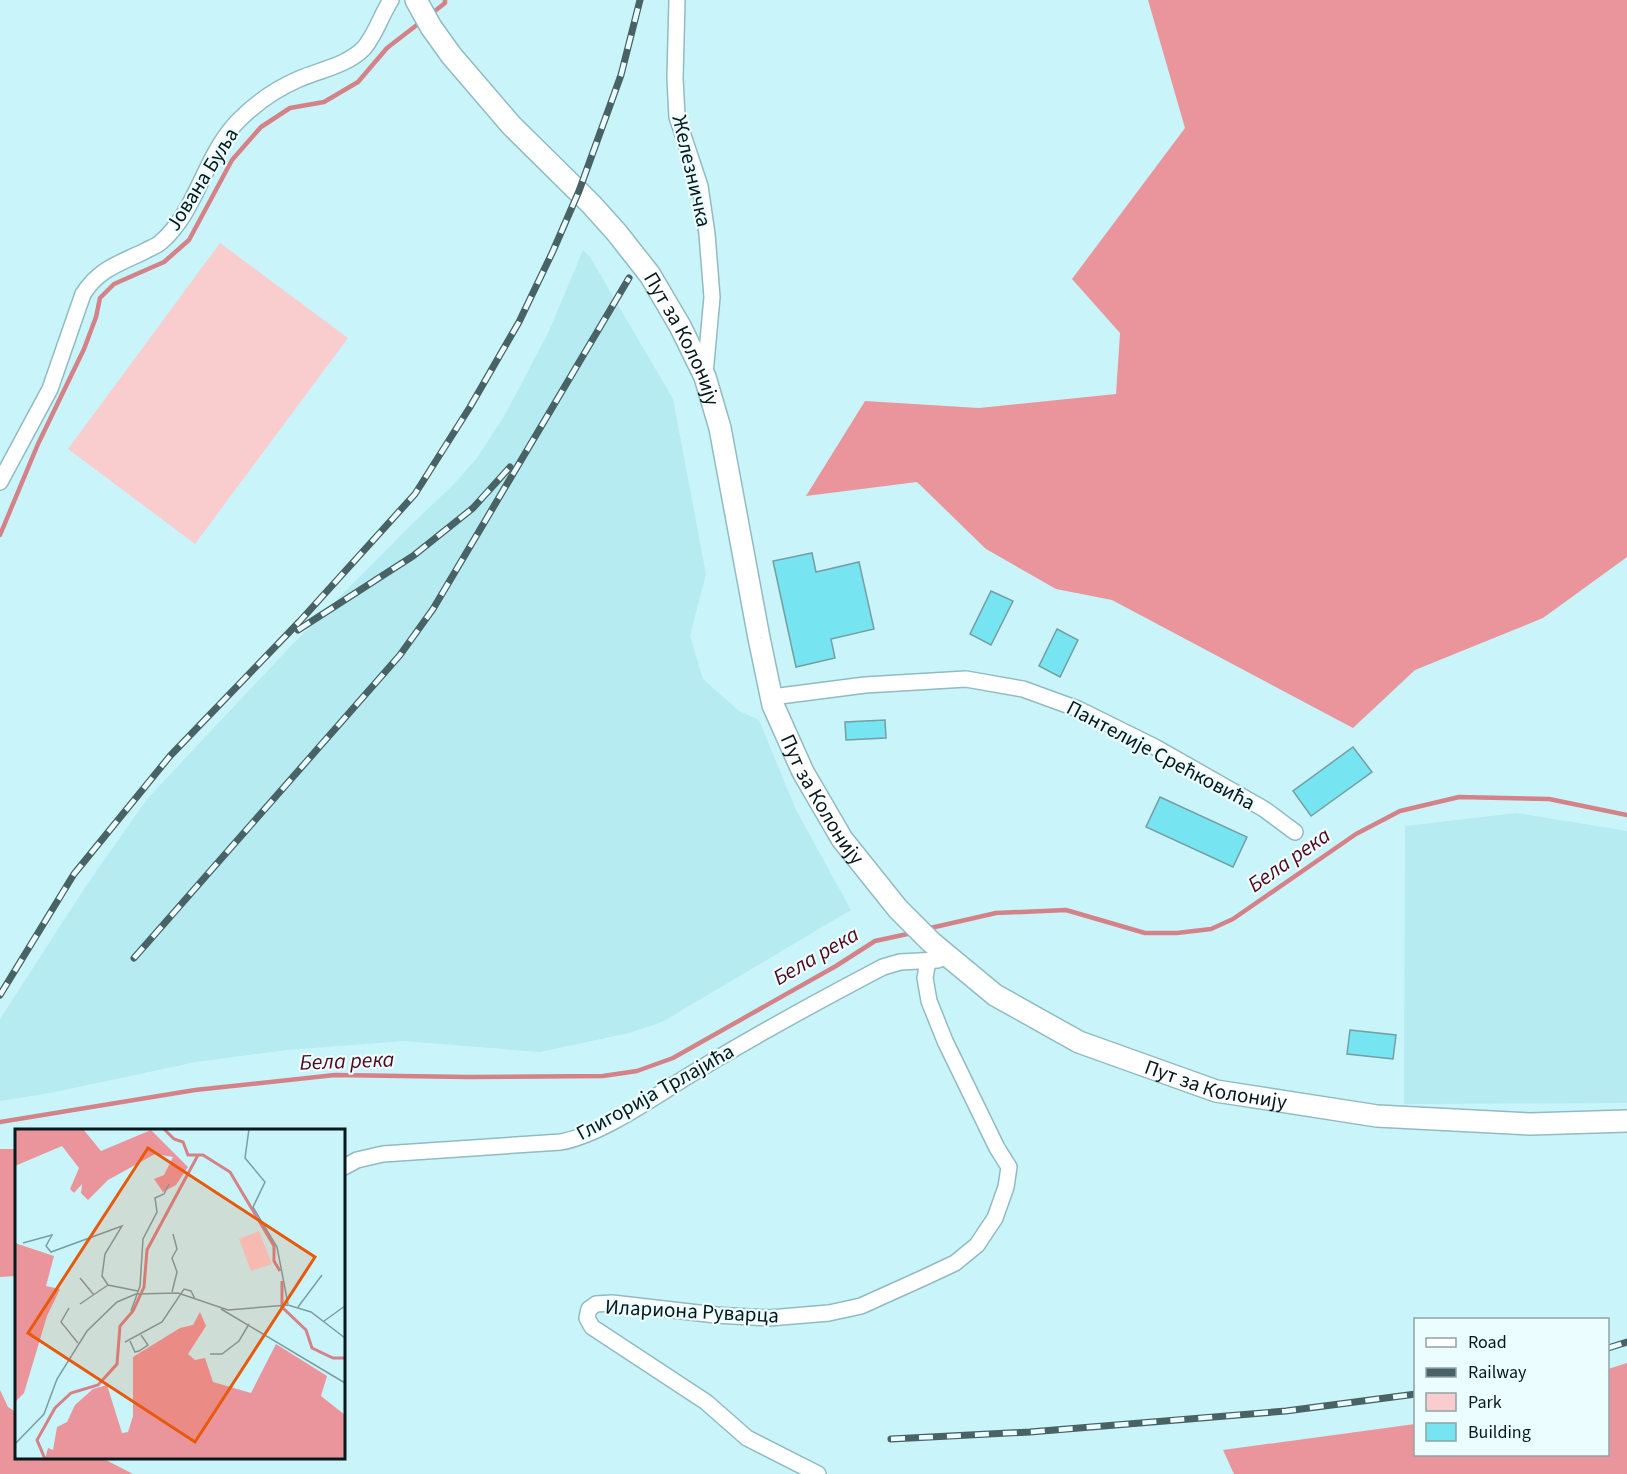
<svg xmlns="http://www.w3.org/2000/svg" width="1627" height="1474" font-family="'Source Sans 3',sans-serif">
	<style>
		.built { fill: #b5ebf1 }
		.green { fill: #f9ccce }
		.forest { fill: #ea959b }
		.lines { fill: none; stroke-linecap: round; stroke-linejoin: round }
		.stream { stroke: #d48288; stroke-width: 4.5 }
		.building { fill: #76e4f1; stroke: #759ea3; stroke-width: 1.5 }
		.street-casing { stroke: #91bbc0; stroke-width: 18 }
		.secondary-casing { stroke: #91bbc0; stroke-width: 24 }
		.street { stroke: #fff; stroke-width: 15 }
		.secondary { stroke: #fff; stroke-width: 21 }
		.rail-casing { stroke: #486265; stroke-width: 7 }
		.rail { stroke: #ecfdff; stroke-width: 4.5; stroke-dasharray: 14; stroke-linecap: butt }
		.labels { text-anchor: middle; dominant-baseline: central; stroke-width: 4.5; stroke-linejoin: round; paint-order: stroke }
		.street-label { font-size: 21px; fill: #08191b; stroke: #ecfdff }
		.water-label { font-size: 22px; font-style: italic; fill: #530718; stroke: #ecfdff }
		.inset-river { fill: none; stroke: #d48288; stroke-width: 3 }
		.inset-road { fill: none; stroke: #7c9da1; stroke-width: 1.5 }
		.view { fill: #e8590c; fill-opacity: 0.15; stroke: #e8590c; stroke-width: 3 }
		.inset-edge { fill: none; stroke: #08191b; stroke-width: 3 }
	</style>
	<rect width="100%" height="100%" fill="#c9f5fa"/>
	<!-- built -->
	<g class="built">
		<polygon points="583,250 590,257 673,399 706,574 690,636 703,679 739,711 759,720 796,810 851,910 662,1022 629,1033 540,1052 404,1041 287,1050 196,1062 50,1093 0,1101 0,1019 86,886 147,799 288,649 414,522 453,485 477,458 505,415 549,331"/>
		<polygon points="1517,813 1627,831 1627,1103 1404,1104 1405,826"/>
	</g>
	<!-- green -->
	<polygon class="green" points="220,243 348,338 195,544 68,449"/>
	<!-- forest -->
	<g class="forest">
		<polygon points="1148,0 1627,0 1627,557 1543,618 1415,670 1353,728 1112,600 1056,589 986,549 917,482 806,496 865,401 979,408 1116,394 1120,333 1072,279 1185,128"/>
		<polygon points="0,1149 16,1149 16,1276 0,1277"/>
		<polygon points="1627,1363 1627,1474 1234,1474 1223,1450 1415,1424 1416,1454 1608,1454 1608,1369"/>
		<polygon points="0,1390 8,1407 16,1412 16,1458 102,1458 133,1474 0,1474"/>
	</g>
	<g class="lines">
		<!-- stream -->
		<g class="stream">
			<polyline points="431,14 445,3 445,0"/>
			<polyline points="0,535 38,444 84,349 96,317 100,298 114,284 164,262 189,240 232,160 261,127 290,108 324,102 358,82 387,48 422,21"/>
			<polyline points="926,929 996,913 1066,910 1145,933 1177,933 1211,929 1233,919 1356,834 1400,811 1459,797 1549,799 1627,815"/>
			<polyline points="0,1122 195,1090 335,1075 468,1077 603,1076 637,1071 673,1058 836,966 875,941 912,933"/>
		</g>
	</g>
	<!-- building -->
	<g class="building">
		<polygon points="812,553 816,572 859,562 874,629 831,639 835,658 796,667 773,561"/>
		<polygon points="991,591 1013,601 991,645 970,634"/>
		<polygon points="1057,629 1078,640 1060,677 1039,666"/>
		<polygon points="885,720 886,738 846,740 845,722"/>
		<polygon points="1353,747 1372,772 1311,816 1293,791"/>
		<polygon points="1160,797 1247,837 1233,867 1146,827"/>
		<polygon points="1350,1030 1396,1035 1393,1059 1347,1054"/>
	</g>
	<g class="lines">
		<!-- street casing -->
		<g class="street-casing">
			<g id="street">
				<polyline points="677,0 675,78 677,117 700,186 707,234 712,297 705,374"/>
				<path d="M0,482L50,389L83,294C100,268 119,264 145,251C150,248 157,246 161,242C197,211 205,154 239,120C256,103 278,88 299,79C320,70 348,65 364,48C376,34 381,15 391,0"/>
				<polyline points="772,697 865,685 966,679 1023,689 1078,709 1155,747 1264,809 1295,832"/>
				<path d="M344,1167L357,1160L383,1154L561,1142C604,1134 659,1093 698,1070C758,1034 820,1000 883,967L900,962L938,960"/>
				<polyline points="818,1474 747,1438 706,1402 592,1327 587,1318 589,1309 596,1304 612,1303 716,1315 769,1318 829,1313 861,1306 923,1278 955,1263 977,1245 995,1218 1006,1187 1009,1167 997,1148 945,1041 929,1001 925,978 928,961"/>
			</g>
		</g>
		<!-- secondary casing -->
		<g class="secondary-casing">
			<g id="secondary">
				<path id="s1" d="M416,0L431,27L451,55L511,125L591,204L617,233L650,275L680,326L705,377L720,428L759,638L773,705L803,772L842,839L898,909L931,942L995,995L1079,1042L1216,1091L1377,1116L1530,1124L1627,1121"/>
			</g>
		</g>
		<!-- street -->
		<use href="#street" class="street"/>
		<!-- secondary -->
		<use href="#secondary" class="secondary"/>
		<!-- rail casing -->
		<g class="rail-casing">
			<g id="rail">
				<polyline points="298,630 413,556 473,508 510,467"/>
				<polyline points="134,958 400,655 433,609 629,278"/>
				<polyline points="0,995 74,874 170,756 300,621 415,494 470,407 519,322 553,251 579,191 621,75 640,0"/>
				<polyline points="1608,1348 1627,1342"/>
				<polyline points="891,1439 1030,1432 1286,1411 1416,1394"/>
			</g>
		</g>
		<!-- rail -->
		<use href="#rail" class="rail"/>
	</g>
	<g class="labels">
		<!-- street labels -->
		<g class="street-label">
			<text transform="translate(692 171) rotate(77)">Железничка</text>
			<text transform="translate(202 179) rotate(-58)">Јована Буља</text>
			<text stroke="none"><textPath href="#s1" startOffset="434">Пут за Колонију</textPath></text>
			<text transform="translate(1161 755) rotate(28)">Пантелије Срећковића</text>
			<text stroke="none"><textPath href="#s1" startOffset="920">Пут за Колонију</textPath></text>
			<text stroke="none"><textPath href="#s1" startOffset="1424">Пут за Колонију</textPath></text>
			<text transform="translate(655 1092) rotate(-29)">Глигорија Трлајића</text>
			<text transform="translate(692 1311) rotate(3)">Илариона Руварца</text>
		</g>
		<!-- water labels -->
		<g class="water-label">
			<text transform="translate(1289 860) rotate(-35)">Бела река</text>
			<text transform="translate(816 956) rotate(-30)">Бела река</text>
			<text transform="translate(347 1061) rotate(-2)">Бела река</text>
		</g>
	</g>
	<!-- overview -->
	<g transform="translate(15 1129)">
		<rect width="330" height="330" fill="#c9f5fa"/>
		<path d="M244,102L257,135L236,142L224,110Z" fill="#f9ccce"/>
		<path d="M0,0H68L86,22L136,1L173,38L161,56L148,63L139,50L149,46L158,28L140,25L93,51L73,71L66,64L67,55L59,64L55,60L64,39L47,17L0,37ZM0,114L39,127L31,157L45,160L32,187L9,264L0,273ZM185,183L191,197L173,225L180,231L190,229L198,253L236,264L261,215L312,247L306,267L330,286V330H30L33,319L38,321L42,298L52,293L60,276L78,260L92,256L107,304L113,303L118,287V228L165,199L178,196Z" fill="#ea959b"/>
		<path class="inset-river" d="M149,0L159,10L168,13L173,26H188L215,43L259,117V132L265,142M267,152V178L291,201L297,219L318,229H330M30,330L22,311L40,279L56,264L83,256L102,235L105,197L118,182L129,158L132,121L183,26"/>
		<path class="inset-road" d="M234,0L230,29L250,53L238,78L262,118L273,175M8,114L37,106L31,117L36,123L107,97L90,125L87,147L93,156L123,162M65,149L79,166M157,163L162,143L157,129L162,120L158,105M65,175L93,156M283,178L307,146M54,179L46,193L63,214M206,180L330,254M116,182L125,157L128,110L142,83L140,69L149,65L154,55M309,192L330,177M115,212L120,223L124,222L133,216L126,206M110,213L147,193L169,160L176,162L180,170M195,225H207L224,212L234,195M0,315L29,285L42,250L72,202L102,173L121,165L163,164L213,181L273,176L296,183L330,209"/>
		<path class="view" d="M133,19L300,128L180,313L13,204Z"/>
		<rect width="330" height="330" class="inset-edge"/>
	</g>
	<!-- legend -->
	<rect x="1414" y="1318" width="195" height="138" fill="#ecfdff" stroke="#91a2a4" stroke-width="1.5"/>
	<rect x="1426" y="1338" width="30" height="9" fill="#ffffff" stroke="#91a2a4" stroke-width="1.5"/>
	<text x="1468" y="1348" font-size="18" fill="#08191b">Road</text>
	<rect x="1426" y="1368" width="30" height="9" fill="#486265" stroke="#91a2a4" stroke-width="1.5"/>
	<text x="1468" y="1378" font-size="18" fill="#08191b">Railway</text>
	<rect x="1426" y="1393" width="30" height="18" fill="#f9ccce" stroke="#91a2a4" stroke-width="1.5"/>
	<text x="1468" y="1408" font-size="18" fill="#08191b">Park</text>
	<rect x="1426" y="1423" width="30" height="18" fill="#76e4f1" stroke="#91a2a4" stroke-width="1.5"/>
	<text x="1468" y="1438" font-size="18" fill="#08191b">Building</text>
</svg>
